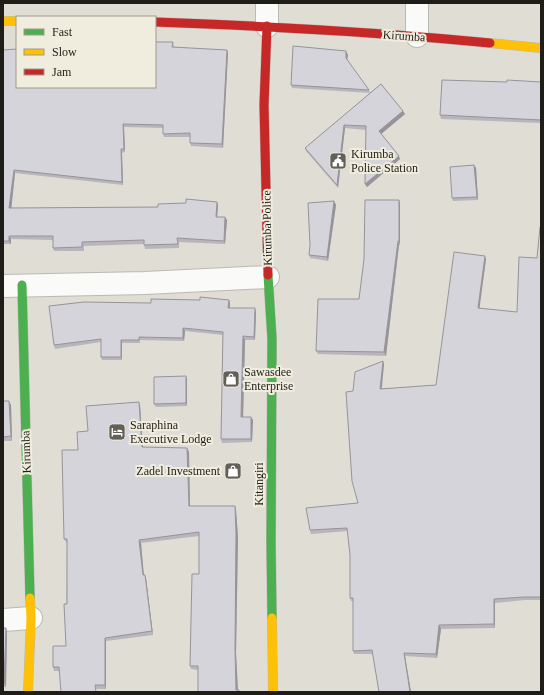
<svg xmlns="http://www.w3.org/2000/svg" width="544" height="695" font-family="'Times New Roman',serif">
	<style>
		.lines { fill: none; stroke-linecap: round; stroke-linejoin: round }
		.street-casing { stroke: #bbb9b3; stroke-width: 24 }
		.fast-casing { stroke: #bbb9b3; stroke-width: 10 }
		.slow-casing { stroke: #bbb9b3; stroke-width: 10 }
		.jam-casing { stroke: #bbb9b3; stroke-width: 10 }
		.street { stroke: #fafaf9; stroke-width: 22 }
		.fast { stroke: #4caf50; stroke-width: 9 }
		.slow { stroke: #ffc107; stroke-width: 9 }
		.jam { stroke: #c62828; stroke-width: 9 }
		.wall { fill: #b8b6bc }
		.shaded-wall { fill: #969499 }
		.building { fill: #d6d4db; stroke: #969499 }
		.labels { text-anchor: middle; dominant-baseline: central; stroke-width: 4; stroke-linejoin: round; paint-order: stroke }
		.street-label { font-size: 12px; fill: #1f1d18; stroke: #f1edde }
		.poi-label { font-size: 12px; fill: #1f1d18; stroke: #f1edde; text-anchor: start }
	</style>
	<rect width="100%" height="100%" fill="#e0ddd5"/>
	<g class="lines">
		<!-- street casing -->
		<g class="street-casing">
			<g id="street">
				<polyline points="267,3 267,26"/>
				<polyline points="417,36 417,3"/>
				<polyline points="3,286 145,283 268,277"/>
				<polyline points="3,620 31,618"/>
			</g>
		</g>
		<!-- fast casing -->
		<g class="fast-casing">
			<g id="fast">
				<polyline points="268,275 272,339 271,543 272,618"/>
				<polyline points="22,285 30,598"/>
			</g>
		</g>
		<!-- slow casing -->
		<g class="slow-casing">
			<g id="slow">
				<polyline points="3,21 17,21"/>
				<polyline points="490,43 541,48"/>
				<polyline points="272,618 273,692"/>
				<polyline points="28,692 31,618 30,598"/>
			</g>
		</g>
		<!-- jam casing -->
		<g class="jam-casing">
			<g id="jam">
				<path d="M155,22C267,26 378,32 490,43"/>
				<polyline points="267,26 264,105 268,275"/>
			</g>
		</g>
		<!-- street -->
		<use href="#street" class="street"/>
		<!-- fast -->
		<use href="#fast" class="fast"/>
		<!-- slow -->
		<use href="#slow" class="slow"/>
		<!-- jam -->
		<use href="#jam" class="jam"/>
	</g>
	<!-- wall -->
	<g class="wall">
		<polygon points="173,42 174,47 227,50 228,53 223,148 191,146 190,143 190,137 164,137 163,134 163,128 124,127 125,152 122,153 123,185 15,173 11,208 158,207 217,202 218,205 217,217 227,220 225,244 179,242 179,248 145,249 144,244 84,246 84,251 54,251 53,248 53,240 11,239 11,244 3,244 3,50 17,87"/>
		<polygon points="348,55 347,60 369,90 370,93 292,88 291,85"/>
		<polygon points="507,82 541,82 541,123 441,119 440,115"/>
		<polygon points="381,84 405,114 381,134 400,159 367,187 365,184 366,130 345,128 338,188 306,151 305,148"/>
		<polygon points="474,165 476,168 478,200 453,201 452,198"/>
		<polygon points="399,200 400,203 400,245 399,245 386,356 318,354 316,351 359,299"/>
		<polygon points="334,201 336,205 328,261 310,258 309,255"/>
		<polygon points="541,228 541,600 525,600 495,603 495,628 441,629 437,658 405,656 411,692 379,692 373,654 354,654 353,651 353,601 351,601 350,598 350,555 348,531 311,534 310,530 358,503 353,391 384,364 382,389 436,385 486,259 479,309 517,312 537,258"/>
		<polygon points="229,300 230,303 230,308 256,312 255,340 245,340 243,417 253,420 252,442 222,443 221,439 223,335 185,331 184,341 140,340 140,343 122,343 122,360 102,360 101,357 101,342 55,349 54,345 151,303"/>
		<polygon points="187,379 187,406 156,407 154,404"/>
		<polygon points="3,401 11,405 12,441 3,441"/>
		<polygon points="140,405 143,447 187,448 189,452 190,506 235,506 236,510 238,537 236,653 238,690 239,692 198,670 191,669 190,666 199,574 199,536 141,543 144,575 145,575 146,578 153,635 106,641 106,689 96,689 60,671 54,671 53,667 66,646 67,542 66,542 64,539 78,450 88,431"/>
		<polygon points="3,628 6,628 7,632 6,687 3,687"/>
	</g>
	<!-- shaded-wall -->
	<g class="shaded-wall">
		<polygon points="227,50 228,53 223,148 222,144"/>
		<polygon points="346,51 348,55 347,61 346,58"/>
		<polygon points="403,111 405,114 380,135 379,131"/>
		<polygon points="123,124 124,127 125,152 124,149"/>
		<polygon points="344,125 345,128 338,188 337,185"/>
		<polygon points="121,149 122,153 123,185 122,182"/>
		<polygon points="399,156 400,159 367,187 365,184"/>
		<polygon points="474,165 476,168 478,200 477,197"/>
		<polygon points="14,170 15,173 11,212 9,208"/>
		<polygon points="399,200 400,203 400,245 399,241"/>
		<polygon points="334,201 336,205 328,261 327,257"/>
		<polygon points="217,202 218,205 217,220 216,217"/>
		<polygon points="225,217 227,220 225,244 224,241"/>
		<polygon points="9,236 11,239 11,244 9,241"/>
		<polygon points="398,241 399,245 386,356 384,352"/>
		<polygon points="485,256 486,259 479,312 478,308"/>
		<polygon points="229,300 230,303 229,312 228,308"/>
		<polygon points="255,308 256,312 255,340 254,337"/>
		<polygon points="183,328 185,331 184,341 183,338"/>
		<polygon points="243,336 245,340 243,420 241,417"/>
		<polygon points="121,340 122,343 122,360 121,357"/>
		<polygon points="383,361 384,364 381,393 380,389"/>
		<polygon points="186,376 187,379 187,406 186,403"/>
		<polygon points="9,401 11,405 12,441 11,436"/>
		<polygon points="139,402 140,405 143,450 142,447"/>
		<polygon points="251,417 253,420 252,442 251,439"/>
		<polygon points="187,448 189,452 190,510 189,506"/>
		<polygon points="235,506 236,510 238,537 236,653 238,692 236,690 235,649"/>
		<polygon points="3,509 4,513 4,607 3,605"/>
		<polygon points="139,540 141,543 144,578 143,575"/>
		<polygon points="145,575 146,578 153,635 152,631"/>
		<polygon points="494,599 495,603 495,628 494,624"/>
		<polygon points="439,625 441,629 437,658 436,654"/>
		<polygon points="6,628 7,632 6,687 4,683"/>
		<polygon points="105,638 106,641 106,689 105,685"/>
		<polygon points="404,653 405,656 411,692 410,692"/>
	</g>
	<!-- building -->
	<g class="building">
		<polygon points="155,42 173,42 172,47 227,50 222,144 190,143 190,133 163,134 163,125 123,124 124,149 121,149 122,182 14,170 9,208 158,207 158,204 186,203 186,199 217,202 216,217 225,217 224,241 177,238 178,244 144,245 144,240 82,242 82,247 53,248 53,236 9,236 9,241 3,241 3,50 17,49 17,87 155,87"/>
		<polygon points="293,46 346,51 346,58 369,90 291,85"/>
		<polygon points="442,80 507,82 507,80 541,82 541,120 440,115"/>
		<polygon points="381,84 403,111 379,131 399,156 365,184 366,126 344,125 337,185 305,148"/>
		<polygon points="474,165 477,197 452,198 450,167"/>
		<polygon points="365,200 399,200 399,241 398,241 384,352 316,351 318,299 359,299 364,259"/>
		<polygon points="334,201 327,257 309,255 310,245 308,203"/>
		<polygon points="540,227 541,228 541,597 524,597 494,599 494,624 439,625 436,654 404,653 410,692 379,692 372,650 353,651 353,598 350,598 350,555 347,528 310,530 306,508 358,503 352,481 346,392 353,391 355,372 383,361 380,389 436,385 454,252 485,256 478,308 517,312 519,257 537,258"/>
		<polygon points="200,297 229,300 228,308 255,308 254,337 243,336 241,417 251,417 251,439 221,439 223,332 183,328 183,338 139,337 139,340 121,340 121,357 101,357 101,339 54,345 49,306 84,302 151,303 151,299 200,300"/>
		<polygon points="186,376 186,403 154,404 154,377"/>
		<polygon points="3,401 9,401 11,436 3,437"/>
		<polygon points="139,402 142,447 187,448 189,506 235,506 236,533 235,649 236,690 239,690 239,692 198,692 198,666 190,666 192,574 199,574 199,532 139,540 143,575 145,575 152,631 105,638 105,685 95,685 96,692 61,692 59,667 53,667 53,646 66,646 64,604 67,604 67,539 64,539 62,450 78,450 77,432 88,431 86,406"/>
		<polygon points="3,628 6,628 4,683 3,683"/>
	</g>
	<!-- icons -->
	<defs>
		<g id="civic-square" transform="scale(0.9)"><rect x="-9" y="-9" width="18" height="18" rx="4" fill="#63605a" stroke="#f1edde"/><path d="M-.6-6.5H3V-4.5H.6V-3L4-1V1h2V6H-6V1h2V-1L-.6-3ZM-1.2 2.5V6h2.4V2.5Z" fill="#fff"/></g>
		<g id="shop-square" transform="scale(0.9)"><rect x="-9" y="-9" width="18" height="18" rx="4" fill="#63605a" stroke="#f1edde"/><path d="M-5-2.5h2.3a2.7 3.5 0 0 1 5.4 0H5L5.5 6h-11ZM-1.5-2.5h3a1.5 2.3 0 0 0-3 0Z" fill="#fff"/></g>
		<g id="hotel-square" transform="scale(0.9)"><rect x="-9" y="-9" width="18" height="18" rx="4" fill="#63605a" stroke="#f1edde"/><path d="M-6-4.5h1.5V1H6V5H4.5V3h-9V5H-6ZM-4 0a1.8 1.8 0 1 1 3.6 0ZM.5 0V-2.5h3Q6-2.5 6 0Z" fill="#fff"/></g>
	</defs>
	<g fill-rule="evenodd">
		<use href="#civic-square" x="338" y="161"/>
		<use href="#shop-square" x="231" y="379"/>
		<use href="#hotel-square" x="117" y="432"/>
		<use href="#shop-square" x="233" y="471"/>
	</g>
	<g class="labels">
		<!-- street labels -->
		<g class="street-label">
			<text transform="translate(404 36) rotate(4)">Kirumba</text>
			<text transform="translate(267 228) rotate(-91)">Kirumba Police</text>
			<text transform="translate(26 452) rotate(-92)">Kirumba</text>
			<text transform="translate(259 484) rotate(-90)">Kitangiri</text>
		</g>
		<!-- poi labels -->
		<g class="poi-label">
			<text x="351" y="154">Kirumba<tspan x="351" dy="14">Police Station</tspan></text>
			<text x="244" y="372">Sawasdee<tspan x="244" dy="14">Enterprise</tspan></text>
			<text x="130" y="425">Saraphina<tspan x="130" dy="14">Executive Lodge</tspan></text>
			<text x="220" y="471" text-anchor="end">Zadel Investment</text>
		</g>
	</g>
	<!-- border -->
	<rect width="544" height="695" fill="none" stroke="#1f1d18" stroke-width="8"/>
	<!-- legend -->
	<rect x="16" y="16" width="140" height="72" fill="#f1edde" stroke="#9d9a8f"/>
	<rect x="24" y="29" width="20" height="6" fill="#4caf50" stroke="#9d9a8f"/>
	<text x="52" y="36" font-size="12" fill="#1f1d18">Fast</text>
	<rect x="24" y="49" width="20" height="6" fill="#ffc107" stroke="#9d9a8f"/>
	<text x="52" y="56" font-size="12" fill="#1f1d18">Slow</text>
	<rect x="24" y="69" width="20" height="6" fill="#c62828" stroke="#9d9a8f"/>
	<text x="52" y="76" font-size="12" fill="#1f1d18">Jam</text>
</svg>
